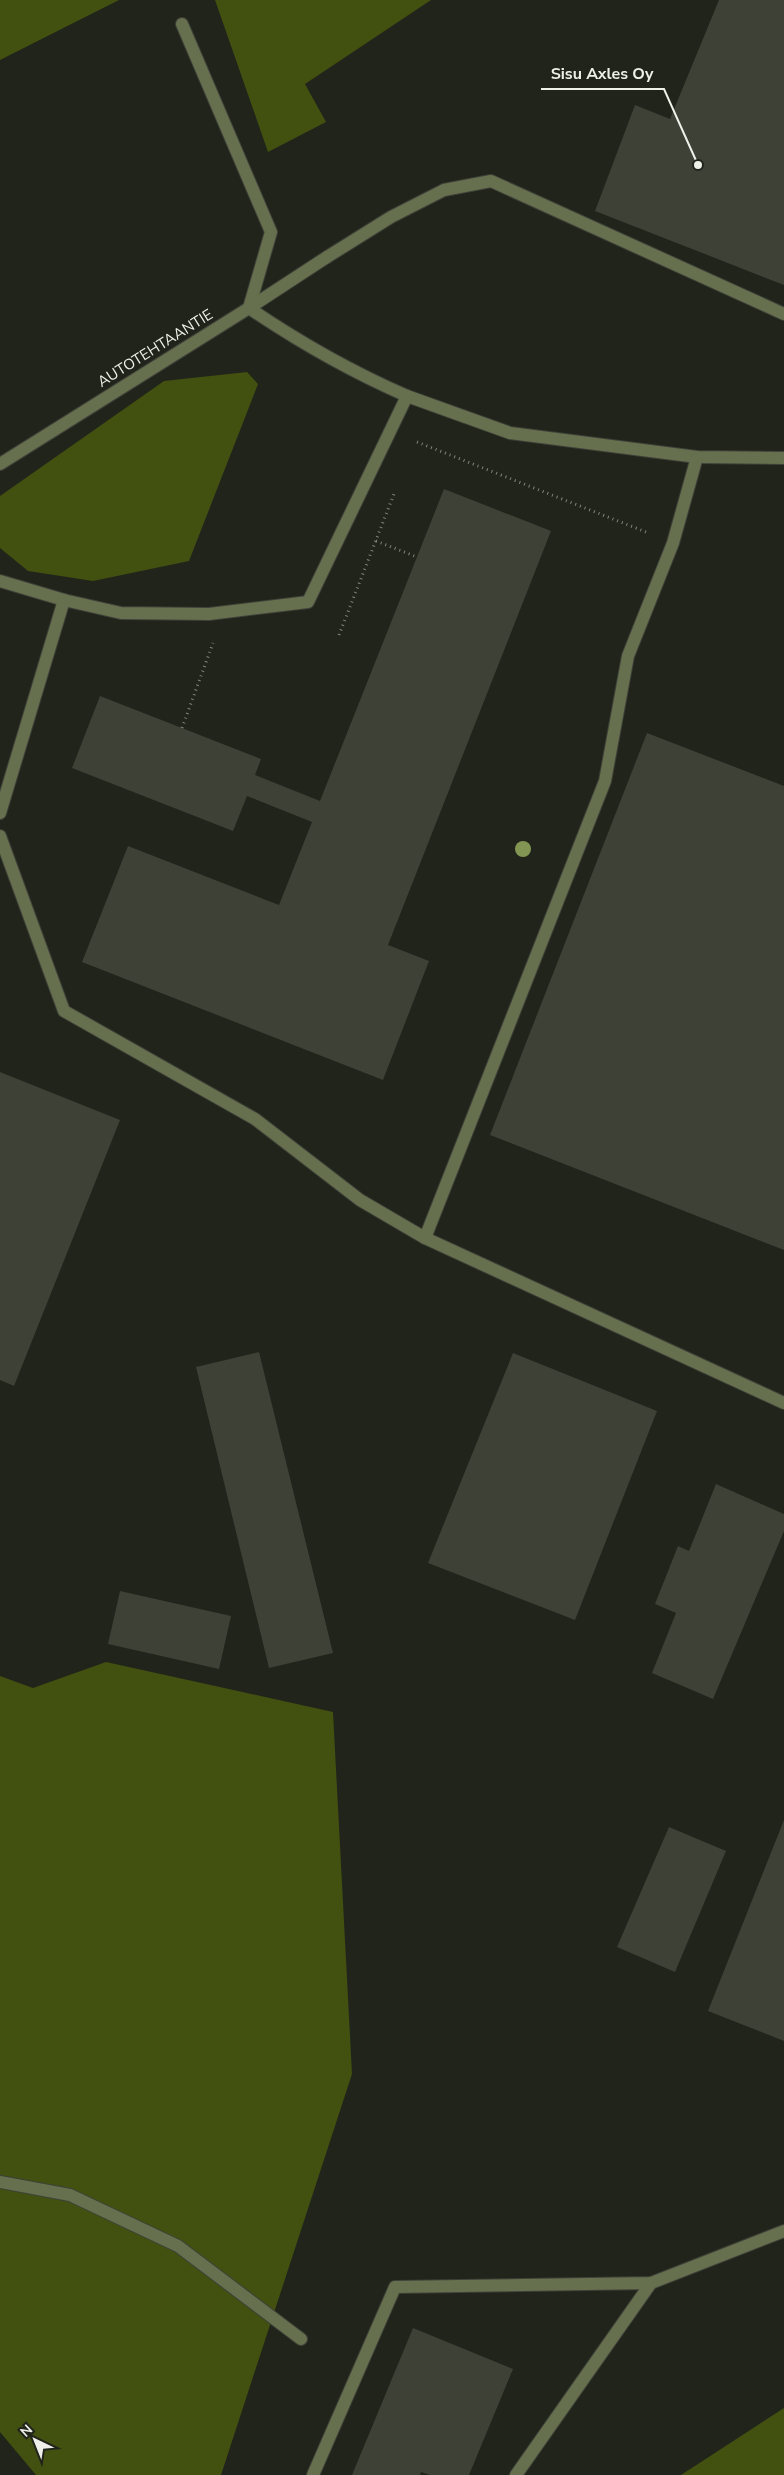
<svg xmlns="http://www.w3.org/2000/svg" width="784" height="2475" font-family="'Nunito Sans',sans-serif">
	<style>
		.green { fill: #425010 }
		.building { fill: #3d4136 }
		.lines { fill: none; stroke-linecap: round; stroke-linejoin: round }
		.service-casing { stroke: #3e4138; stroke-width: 14 }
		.minor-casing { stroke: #3e4138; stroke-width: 14 }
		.path { stroke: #81847c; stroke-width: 3; stroke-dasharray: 1 4; stroke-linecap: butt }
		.service { stroke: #666f4e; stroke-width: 12 }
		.minor { stroke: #666f4e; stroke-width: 12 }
		.tree { fill: #839553 }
		.labels { text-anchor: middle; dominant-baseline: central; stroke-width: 4; stroke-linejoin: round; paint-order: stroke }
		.street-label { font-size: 15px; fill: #eef0e9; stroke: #21241b }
		.leader { fill: none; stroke: #eef0e9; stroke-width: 2 }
		.callout-dot { fill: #eef0e9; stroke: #21241b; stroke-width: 2 }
		.callout-label { font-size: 16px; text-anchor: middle; font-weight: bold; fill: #eef0e9; stroke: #21241b; stroke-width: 4; stroke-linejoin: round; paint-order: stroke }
	</style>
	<rect width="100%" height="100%" fill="#21241b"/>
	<!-- green -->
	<g class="green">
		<polygon points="0,0 119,0 0,60"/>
		<polygon points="215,0 431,0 305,84 326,122 268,152"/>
		<polygon points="247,372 258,384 189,561 93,581 28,571 0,548 0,496 164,381"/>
		<polygon points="106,1662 333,1712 352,2074 221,2475 36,2475 0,2432 0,1676 33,1688"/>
		<polygon points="784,2408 784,2475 681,2475"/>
	</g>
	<!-- building -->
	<g class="building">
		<polygon points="719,0 784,0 784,285 595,211 635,105 670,119"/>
		<polygon points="444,489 551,531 388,945 429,961 383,1080 82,962 128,846 279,905 312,822 247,796 233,831 72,768 100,696 261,759 255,775 320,801"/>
		<polygon points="647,733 784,786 784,1250 490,1135"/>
		<polygon points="0,1072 120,1120 14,1386 0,1380"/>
		<polygon points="259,1352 333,1653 269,1668 196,1367"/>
		<polygon points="513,1353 657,1411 575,1620 428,1563"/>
		<polygon points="716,1484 784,1514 784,1531 713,1699 652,1673 676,1613 655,1604 678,1546 689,1551"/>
		<polygon points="120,1591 231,1616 219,1669 108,1644"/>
		<polygon points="784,1820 784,2041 708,2011"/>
		<polygon points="669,1827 726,1851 675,1972 617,1947"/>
		<polygon points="413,2328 513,2369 469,2475 430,2475 421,2472 420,2475 352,2475"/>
	</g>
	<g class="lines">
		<!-- service casing -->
		<g class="service-casing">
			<g id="service">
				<polyline points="327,257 391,217 444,190 491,181 784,314"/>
				<polyline points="407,396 510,433 697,457 784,458"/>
				<path d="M0,581L64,600L121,613L209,614L308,602L407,396C352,372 299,342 249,308L271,232L182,24"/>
				<polyline points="0,813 64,600"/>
				<polyline points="0,836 64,1011 255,1119 360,1200 425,1238 784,1403"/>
				<polyline points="425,1238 605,781 628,656 673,543 697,457"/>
				<polyline points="0,2182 70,2195 178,2246 301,2339"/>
				<polyline points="313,2475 395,2287 651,2283 784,2231"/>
				<polyline points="516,2475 651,2283"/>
			</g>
		</g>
		<!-- minor casing -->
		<g class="minor-casing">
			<polyline id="minor" points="0,464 249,308 327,257"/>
		</g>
		<!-- path -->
		<g class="path">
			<polyline points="417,442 646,532"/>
			<polyline points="376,541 417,557"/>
			<polyline points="339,635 394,494"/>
			<polyline points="182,728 213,643"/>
		</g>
		<!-- service -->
		<use href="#service" class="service"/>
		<!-- minor -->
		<use href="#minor" class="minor"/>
	</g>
	<!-- trees -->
	<circle class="tree" cx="523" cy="849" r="8"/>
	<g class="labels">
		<!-- street labels -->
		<g class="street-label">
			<text transform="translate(155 348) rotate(-32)">AUTOTEHTAANTIE</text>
		</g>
	</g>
	<!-- callouts -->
	<path class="leader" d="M698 165L664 89H541"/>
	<circle class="callout-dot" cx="698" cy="165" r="5"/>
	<g class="callout-label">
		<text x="602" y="79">Sisu Axles Oy</text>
	</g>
	<!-- north arrow -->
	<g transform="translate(35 2440) rotate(317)" stroke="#21241b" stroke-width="4" paint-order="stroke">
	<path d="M0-4L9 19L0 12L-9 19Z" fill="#eef0e9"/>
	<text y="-8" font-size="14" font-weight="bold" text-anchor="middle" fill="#eef0e9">N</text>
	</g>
</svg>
